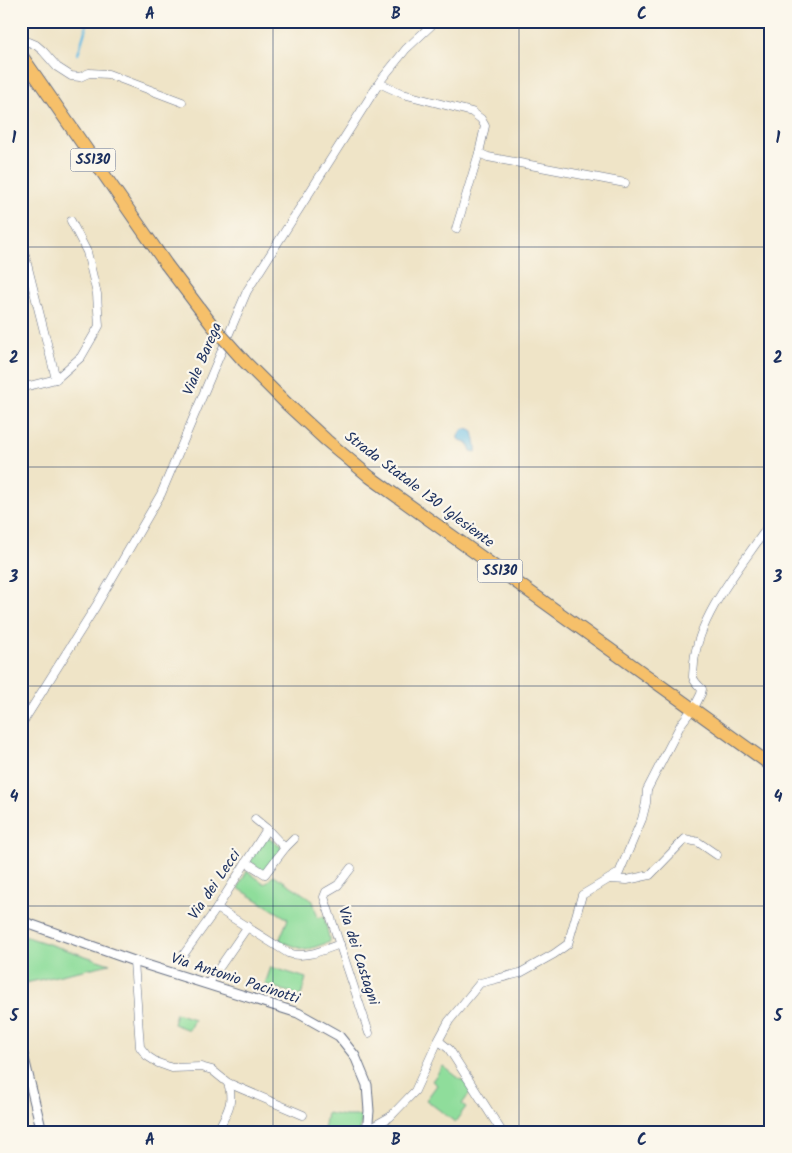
<svg xmlns="http://www.w3.org/2000/svg" width="792" height="1153" font-family="Kalam,sans-serif">
	<style>
		.green { fill: #8fdd9b; stroke: #55867c }
		.water { fill: #69bee5; stroke: #4276a2 }
		.lines { fill: none; stroke-linecap: round; stroke-linejoin: round }
		.stream { stroke: #69bee5; stroke-width: 2.5 }
		.minor-casing { stroke: #656e83; stroke-width: 9 }
		.tertiary-casing { stroke: #656e83; stroke-width: 11 }
		.trunk-casing { stroke: #656e83; stroke-width: 14 }
		.minor { stroke: #fff; stroke-width: 8 }
		.tertiary { stroke: #fff; stroke-width: 9 }
		.trunk { stroke: #f6c06b; stroke-width: 12 }
		.trunk-bridge-casing { stroke: #656e83; stroke-width: 14; stroke-linecap: butt }
		.trunk-bridge { stroke: #f6c06b; stroke-width: 12 }
		.grid { fill: none; stroke: #1b2f5e; stroke-width: 1; stroke-opacity: 0.55 }
		.labels { text-anchor: middle; dominant-baseline: central; stroke-width: 4.5; stroke-linejoin: round; paint-order: stroke }
		.shield { fill: #fbf7ec; stroke: #5e6b89; stroke-width: 1 }
		.shield-label { font-size: 14px; font-weight: bold; fill: #1b2f5e }
		.street-label { font-size: 15px; fill: #1b2f5e; stroke: #fbf7ec }
		.neatline { fill: none; stroke: #1b2f5e; stroke-width: 2 }
		.grid-label { font-size: 16px; text-anchor: middle; font-weight: bold; fill: #1b2f5e }
	</style>
	<rect width="100%" height="100%" fill="#fbf7ec"/>
	<filter id="ink" filterUnits="userSpaceOnUse"><feTurbulence type="fractalNoise" baseFrequency=".02" numOctaves="2"/><feDisplacementMap in="SourceGraphic" scale="10" xChannelSelector="R" yChannelSelector="G"/><feConvolveMatrix kernelMatrix="1 2 1 2 8 2 1 2 1" color-interpolation-filters="sRGB"/></filter>
	<filter id="wash" filterUnits="userSpaceOnUse"><feTurbulence type="fractalNoise" baseFrequency=".0096" numOctaves="4" result="noise"/><feDisplacementMap in="SourceGraphic" scale="20" xChannelSelector="R" yChannelSelector="G"/><feGaussianBlur stdDeviation="1.12" result="paint"/><feColorMatrix in="noise" values="0 0 0 0 0 0 0 0 0 0 0 0 0 0 0 0 0 1.4 0 .05"/><feComposite in="paint" operator="in"/></filter>
	<g filter="url(#wash)">
		<rect width="100%" height="100%" fill="#efe4c7"/>
		<!-- green -->
		<g class="green">
			<polygon points="266,836 282,848 264,872 250,861"/>
			<polygon points="247,871 265,884 274,875 299,891 313,901 318,918 324,916 330,942 306,950 279,941 288,919 238,888"/>
			<polygon points="21,935 110,964 21,984"/>
			<polygon points="271,967 306,978 301,996 265,984"/>
			<polygon points="176,1013 194,1019 189,1030 173,1024"/>
			<polygon points="443,1066 473,1089 462,1104 466,1107 455,1122 426,1100 437,1085 432,1081"/>
			<polygon points="327,1113 345,1116 362,1116 360,1132 328,1132 324,1130"/>
		</g>
		<!-- water -->
		<path class="water" d="M463,429L470,430L473,432C474,436 477,448 476,452L471,451L468,443L458,439V436Z"/>
		<g class="lines">
			<!-- stream -->
			<g class="stream">
				<polyline points="426,24 429,21"/>
				<polyline points="78,54 88,21"/>
			</g>
		</g>
	</g>
	<g filter="url(#ink)">
		<g class="lines">
			<!-- minor casing -->
			<g class="minor-casing">
				<g id="minor">
					<polyline points="21,42 29,42 36,45 43,51 57,67 71,76 80,77 89,73 108,74 182,102"/>
					<polyline points="379,83 403,94 472,112 481,119 485,126 479,153 456,229"/>
					<polyline points="479,153 488,157 625,183"/>
					<polyline points="21,240 56,379"/>
					<polyline points="21,388 56,379 81,357 99,326 97,294 87,252 71,221"/>
					<path d="M696,704L701,694L702,689C699,686 694,682 693,677C693,672 694,666 694,662C699,613 744,563 771,522"/>
					<polyline points="21,725 96,606 161,494 247,291 381,80 406,49 436,21"/>
					<polyline points="255,819 267,829 285,848"/>
					<polyline points="246,862 265,874 285,848 294,839"/>
					<polyline points="351,868 338,885 326,892 324,897 369,1033"/>
					<polyline points="610,879 627,880 650,875 685,839 698,842 717,855"/>
					<path d="M217,908L288,953C305,959 323,950 340,944"/>
					<polyline points="184,954 217,908 267,829"/>
					<polyline points="134,961 140,1047 147,1056 158,1063 172,1068 201,1067 212,1070 228,1083 303,1115"/>
					<polyline points="208,984 248,926"/>
					<polyline points="439,1041 449,1049 502,1132"/>
					<polyline points="367,1130 390,1117 415,1091 436,1045 449,1021 480,983 520,973 554,954 568,944 582,895 619,873 642,819 646,803 647,790 681,724 690,712"/>
					<path d="M217,1132C226,1113 235,1104 228,1083"/>
				</g>
			</g>
			<!-- tertiary casing -->
			<g class="tertiary-casing">
				<g id="tertiary">
					<polyline points="21,921 134,961 298,1013 339,1036 355,1056 367,1085 369,1111 367,1132"/>
					<polyline points="21,1046 42,1132"/>
				</g>
			</g>
			<!-- trunk casing -->
			<g class="trunk-casing">
				<g id="trunk">
					<polyline points="21,55 166,264"/>
					<polyline points="244,361 287,404 326,440 370,477 771,765"/>
				</g>
			</g>
			<!-- minor -->
			<use href="#minor" class="minor"/>
			<!-- tertiary -->
			<use href="#tertiary" class="tertiary"/>
			<!-- trunk -->
			<use href="#trunk" class="trunk"/>
			<!-- trunk-bridge casing -->
			<g class="trunk-bridge-casing">
				<polyline id="trunk-bridge" points="166,264 212,325 244,361"/>
			</g>
			<!-- trunk-bridge -->
			<use href="#trunk-bridge" class="trunk-bridge"/>
		</g>
	</g>
	<!-- grid -->
	<path class="grid" d="M273,21V1132M519,21V1132M21,247H771M21,467H771M21,686H771M21,906H771"/>
	<g class="labels">
		<!-- shield labels -->
		<g class="shield">
			<rect x="70.5" y="148.5" width="45" height="23" rx="4"/>
			<rect x="477.5" y="559.5" width="45" height="23" rx="4"/>
		</g>
		<g class="shield-label">
			<text x="93" y="160">SS130</text>
			<text x="500" y="571">SS130</text>
		</g>
		<!-- street labels -->
		<g class="street-label">
			<text transform="translate(203 359) rotate(-67)">Viale Barega</text>
			<text transform="translate(419 490) rotate(37)">Strada Statale 130 Iglesiente</text>
			<text transform="translate(215 885) rotate(-56)">Via dei Lecci</text>
			<text transform="translate(358 956) rotate(72)">Via dei Castagni</text>
			<text transform="translate(235 979) rotate(18)">Via Antonio Pacinotti</text>
		</g>
	</g>
	<!-- margin -->
	<rect width="792" height="1153" fill="none" stroke="#fbf7ec" stroke-width="55"/>
	<rect x="28" y="28" width="736" height="1098" class="neatline"/>
	<g class="grid-label">
		<text x="150" y="19">A</text>
		<text x="396" y="19">B</text>
		<text x="642" y="19">C</text>
		<text x="14" y="143">1</text>
		<text x="778" y="143">1</text>
		<text x="14" y="363">2</text>
		<text x="778" y="363">2</text>
		<text x="14" y="582">3</text>
		<text x="778" y="582">3</text>
		<text x="14" y="802">4</text>
		<text x="778" y="802">4</text>
		<text x="14" y="1021">5</text>
		<text x="778" y="1021">5</text>
		<text x="150" y="1145">A</text>
		<text x="396" y="1145">B</text>
		<text x="642" y="1145">C</text>
	</g>
</svg>
